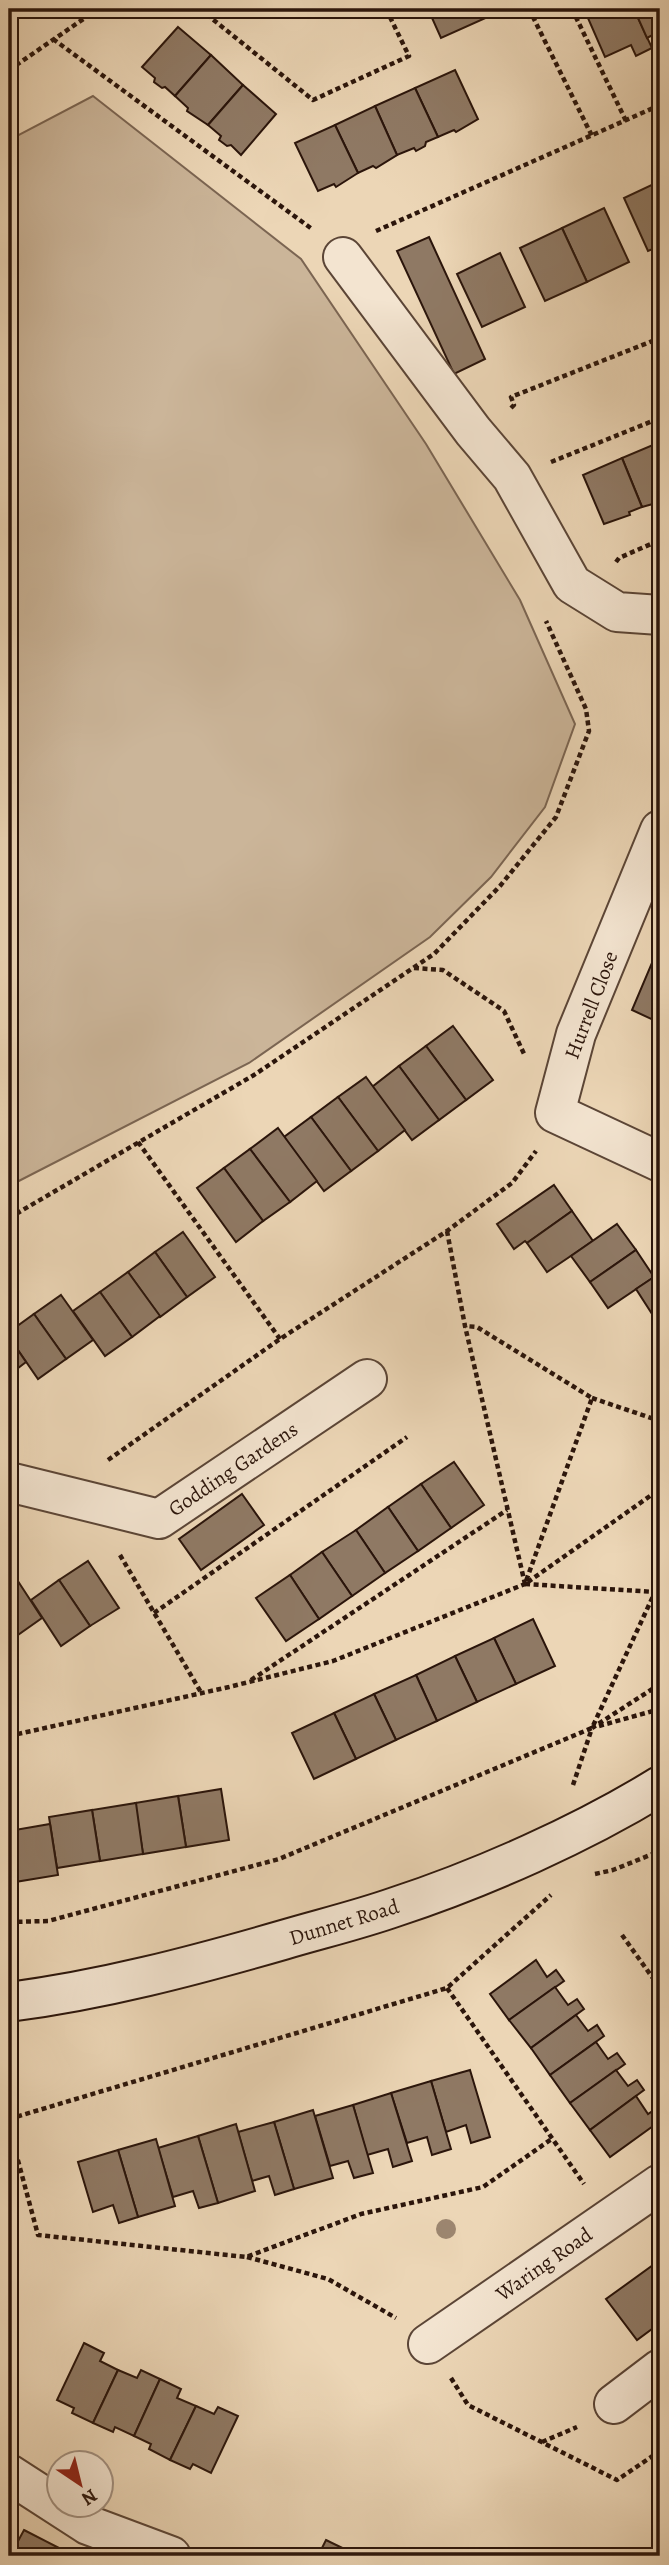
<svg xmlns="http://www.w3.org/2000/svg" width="669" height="2565" font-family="Alegreya,serif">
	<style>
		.green { fill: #cbb599; stroke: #7b6552; stroke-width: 2 }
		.building { fill: #8f7964; stroke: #2b150b; stroke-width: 2 }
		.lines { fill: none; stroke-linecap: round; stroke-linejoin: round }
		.street-casing { stroke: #5b4536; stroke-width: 42 }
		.secondary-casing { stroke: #2b150b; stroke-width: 42 }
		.path { stroke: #2b150b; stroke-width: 4.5; stroke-dasharray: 5 3.5; stroke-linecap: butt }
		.street { stroke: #f3e4d0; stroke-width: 38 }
		.secondary { stroke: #f3e4d0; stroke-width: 38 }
		.tree { fill: #9c8670 }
		.labels { text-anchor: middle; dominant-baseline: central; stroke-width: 7; stroke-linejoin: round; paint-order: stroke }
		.street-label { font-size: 21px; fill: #2b150b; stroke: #f3e4d0 }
	</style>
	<rect width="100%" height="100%" fill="#ecd6b6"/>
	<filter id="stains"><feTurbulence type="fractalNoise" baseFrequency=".00286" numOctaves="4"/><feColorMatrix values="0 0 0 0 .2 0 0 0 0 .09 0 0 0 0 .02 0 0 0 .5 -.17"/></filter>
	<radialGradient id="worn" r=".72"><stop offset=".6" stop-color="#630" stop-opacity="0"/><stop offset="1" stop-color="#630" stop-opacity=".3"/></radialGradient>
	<!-- green -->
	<polygon class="green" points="93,96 301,259 426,444 520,600 575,724 545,807 491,877 430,937 249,1063 9,1186 9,140"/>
	<!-- building -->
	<g class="building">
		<polygon points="428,9 487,9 490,16 441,38"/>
		<polygon points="584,9 634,9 652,48 636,56 631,45 605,57"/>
		<polygon points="634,9 660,9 660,31 647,38"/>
		<polygon points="178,27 211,55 175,96 165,87 162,88 154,82 155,78 142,67"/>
		<polygon points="211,55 243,85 208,125 187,111 188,108 175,96"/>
		<polygon points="455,70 478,119 456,132 454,130 438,137 415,88"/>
		<polygon points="243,85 276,114 241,155 231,145 227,146 219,140 221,136 208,125"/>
		<polygon points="415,88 438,137 426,142 425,146 416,151 414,148 397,155 375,106"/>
		<polygon points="375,106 397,155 376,168 373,166 358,173 335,125"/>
		<polygon points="335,125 358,173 336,187 334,184 318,191 295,143"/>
		<polygon points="660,181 660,246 648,251 624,198"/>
		<polygon points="604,208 629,262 587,282 562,228"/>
		<polygon points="562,228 587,282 545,301 520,248"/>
		<polygon points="429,237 485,359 454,374 397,251"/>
		<polygon points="500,253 525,307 482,327 457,274"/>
		<polygon points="660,442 660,502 642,507 622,458"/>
		<polygon points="622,458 642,507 629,512 630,515 604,524 583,475"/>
		<polygon points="654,958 660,961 660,1023 632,1010"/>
		<polygon points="453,1026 493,1080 466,1100 426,1046"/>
		<polygon points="426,1046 466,1100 439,1120 399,1066"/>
		<polygon points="399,1066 439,1120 412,1140 372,1087"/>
		<polygon points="366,1077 405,1130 378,1151 338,1097"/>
		<polygon points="338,1097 378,1151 351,1171 311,1117"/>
		<polygon points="311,1117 351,1171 324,1191 284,1137"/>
		<polygon points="278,1128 317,1181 290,1202 250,1149"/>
		<polygon points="250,1149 290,1202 263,1221 224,1168"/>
		<polygon points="224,1168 263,1221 236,1242 197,1188"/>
		<polygon points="554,1185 572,1211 527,1243 525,1241 514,1249 497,1224"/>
		<polygon points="572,1211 593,1241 547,1272 527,1243"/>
		<polygon points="617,1224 636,1250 590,1282 571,1256"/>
		<polygon points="183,1232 215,1277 187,1297 155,1252"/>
		<polygon points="636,1250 654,1277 608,1308 590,1282"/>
		<polygon points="155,1252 187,1297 160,1317 128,1272"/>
		<polygon points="128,1272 160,1316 132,1337 100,1292"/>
		<polygon points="660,1273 660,1312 654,1317 636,1289"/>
		<polygon points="100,1292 132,1337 105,1356 73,1311"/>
		<polygon points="61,1295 93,1340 66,1359 34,1314"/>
		<polygon points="34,1314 66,1359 38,1379 9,1337 9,1332"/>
		<polygon points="9,1337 26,1362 9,1375"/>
		<polygon points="454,1462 484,1505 451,1528 421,1484"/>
		<polygon points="421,1484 451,1528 418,1551 388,1507"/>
		<polygon points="242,1494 264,1525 201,1570 179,1539"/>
		<polygon points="388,1507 418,1551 385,1573 356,1530"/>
		<polygon points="356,1530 385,1573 352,1596 322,1552"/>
		<polygon points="322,1552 352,1596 319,1619 290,1575"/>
		<polygon points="88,1561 119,1608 90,1626 59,1580"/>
		<polygon points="12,1572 42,1618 15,1637 9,1627 9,1574"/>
		<polygon points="290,1575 319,1619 286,1641 256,1598"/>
		<polygon points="59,1580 90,1626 61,1646 31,1600"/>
		<polygon points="533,1619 555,1666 516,1684 494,1638"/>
		<polygon points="494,1638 516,1684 477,1702 455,1656"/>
		<polygon points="455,1656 477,1702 437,1721 416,1675"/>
		<polygon points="416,1675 437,1721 396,1740 374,1694"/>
		<polygon points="374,1694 396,1740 356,1759 334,1713"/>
		<polygon points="334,1713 356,1759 314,1779 292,1733"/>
		<polygon points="221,1789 229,1840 186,1847 178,1796"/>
		<polygon points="178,1796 186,1847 143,1854 135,1803"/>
		<polygon points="136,1803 143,1854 100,1861 92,1810"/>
		<polygon points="92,1810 100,1861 57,1868 49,1817"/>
		<polygon points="50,1824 58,1875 15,1882 9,1831"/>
		<polygon points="9,1843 15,1882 9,1883"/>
		<polygon points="536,1960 547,1977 556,1970 564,1981 509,2020 490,1994"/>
		<polygon points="555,1987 568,2005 577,1999 584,2009 531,2048 509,2020"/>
		<polygon points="576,2015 588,2031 597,2025 604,2036 550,2075 531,2048"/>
		<polygon points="596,2042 608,2059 617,2053 625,2064 570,2103 550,2075"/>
		<polygon points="470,2070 490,2137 471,2143 466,2125 446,2132 431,2081"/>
		<polygon points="616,2070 628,2086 637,2080 644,2090 590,2130 570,2103"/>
		<polygon points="431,2081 451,2149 432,2155 427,2137 407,2143 391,2093"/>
		<polygon points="391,2093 412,2161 393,2167 388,2149 367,2155 353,2105"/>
		<polygon points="636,2096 648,2114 657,2108 660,2112 660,2121 610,2157 590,2130"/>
		<polygon points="353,2105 373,2173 354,2178 348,2161 330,2166 315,2116"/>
		<polygon points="313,2110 333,2178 294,2189 274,2122"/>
		<polygon points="274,2122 294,2189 275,2195 269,2176 252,2181 238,2132"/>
		<polygon points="236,2124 255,2191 218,2203 198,2136"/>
		<polygon points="198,2136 218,2203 199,2208 193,2191 173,2197 158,2148"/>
		<polygon points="156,2139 175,2206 138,2217 118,2150"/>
		<polygon points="118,2150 138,2217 119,2223 113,2205 93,2212 78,2162"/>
		<polygon points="660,2260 660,2323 637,2340 606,2299"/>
		<polygon points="84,2343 104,2353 100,2361 118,2370 93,2423 72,2413 74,2408 57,2400"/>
		<polygon points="118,2370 137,2378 141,2370 160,2379 134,2436 115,2427 113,2432 93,2423"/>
		<polygon points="160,2379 181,2389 177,2398 196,2406 170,2460 149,2449 151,2444 134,2436"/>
		<polygon points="196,2406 214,2414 218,2407 238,2416 211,2473 193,2464 190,2469 170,2460"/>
		<polygon points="24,2530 61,2549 57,2556 10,2556"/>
		<polygon points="326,2540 359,2556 318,2556"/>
	</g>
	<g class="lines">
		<!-- street casing -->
		<g class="street-casing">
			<g id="street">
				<polyline points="343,257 473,431 512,477 572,584 617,612 660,615"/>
				<polyline points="660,830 576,1034 555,1113 660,1162"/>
				<polyline points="9,1482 159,1519 367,1379"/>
				<polyline points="428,2344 660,2184"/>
				<polyline points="614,2404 660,2369"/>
				<polyline points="9,2474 88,2525 171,2556"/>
			</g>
		</g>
		<!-- secondary casing -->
		<g class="secondary-casing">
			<path id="secondary" d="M9,2002C102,1990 193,1966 283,1940C320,1929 358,1920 395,1907C483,1878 582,1834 660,1786"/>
		</g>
		<!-- path -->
		<g class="path">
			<polyline points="200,9 313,100 409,56 386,9"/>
			<polyline points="529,9 592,136"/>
			<polyline points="572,9 626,121"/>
			<polyline points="53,39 312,229"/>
			<polyline points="9,70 98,9"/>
			<polyline points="376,231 660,105"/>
			<polyline points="511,408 514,405 511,397 660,338"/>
			<polyline points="551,462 660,418"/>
			<polyline points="616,562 619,558 660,540"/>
			<polyline points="414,968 443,970 504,1011 525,1056"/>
			<polyline points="138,1142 280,1339"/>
			<polyline points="9,1218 254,1075 413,968 434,954 500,886 556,817 589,731 586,709 546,621"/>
			<polyline points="447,1231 465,1326 525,1584 592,1398 477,1327 465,1326"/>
			<polyline points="592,1398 660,1421"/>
			<polyline points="108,1460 280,1339 447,1231 512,1183 536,1151"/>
			<polyline points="120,1555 202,1694"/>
			<polyline points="154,1613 407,1437"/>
			<polyline points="251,1680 507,1510"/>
			<polyline points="599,1726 660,1709"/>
			<polyline points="9,1736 229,1687 333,1661 525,1584"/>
			<polyline points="573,1785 592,1728 660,1684"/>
			<polyline points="595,1874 613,1870 660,1851"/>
			<polyline points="9,1922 48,1921 279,1859 592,1728 655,1592 525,1584 660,1489"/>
			<polyline points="622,1935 660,1988"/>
			<polyline points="447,1988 584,2184"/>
			<polyline points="9,2119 447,1988 551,1895"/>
			<polyline points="9,2127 38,2235 246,2257 361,2214 483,2187 553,2138"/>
			<polyline points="247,2257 328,2279 396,2318"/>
			<polyline points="451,2378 468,2405 617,2480 660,2451"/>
			<polyline points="542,2442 577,2427"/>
		</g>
		<!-- street -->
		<use href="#street" class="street"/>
		<!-- secondary -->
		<use href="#secondary" class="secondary"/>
	</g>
	<!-- trees -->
	<circle class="tree" cx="446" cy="2229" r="10"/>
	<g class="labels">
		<!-- street labels -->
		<g class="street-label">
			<text transform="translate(591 1005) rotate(-69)">Hurrell Close</text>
			<text transform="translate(233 1469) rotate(-34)">Godding Gardens</text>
			<text transform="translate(344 1922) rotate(-17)">Dunnet Road</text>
			<text transform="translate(544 2264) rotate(-35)">Waring Road</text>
		</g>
	</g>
	<!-- margin -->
	<rect width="669" height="2565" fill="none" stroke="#ecd6b6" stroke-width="35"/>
	<rect x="10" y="10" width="648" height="2544" fill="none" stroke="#2b150b" stroke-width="3.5"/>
	<rect x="18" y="18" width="634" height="2530" fill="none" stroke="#2b150b" stroke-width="2"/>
	<!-- north arrow -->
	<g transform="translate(80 2484) rotate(145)"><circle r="33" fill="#f3e4d0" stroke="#a39181" stroke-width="2"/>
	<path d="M0-5L12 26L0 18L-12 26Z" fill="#8f2418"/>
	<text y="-10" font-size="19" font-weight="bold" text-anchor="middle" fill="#2b150b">N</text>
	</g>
	<rect width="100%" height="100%" filter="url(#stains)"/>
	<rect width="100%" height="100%" fill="url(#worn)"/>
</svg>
